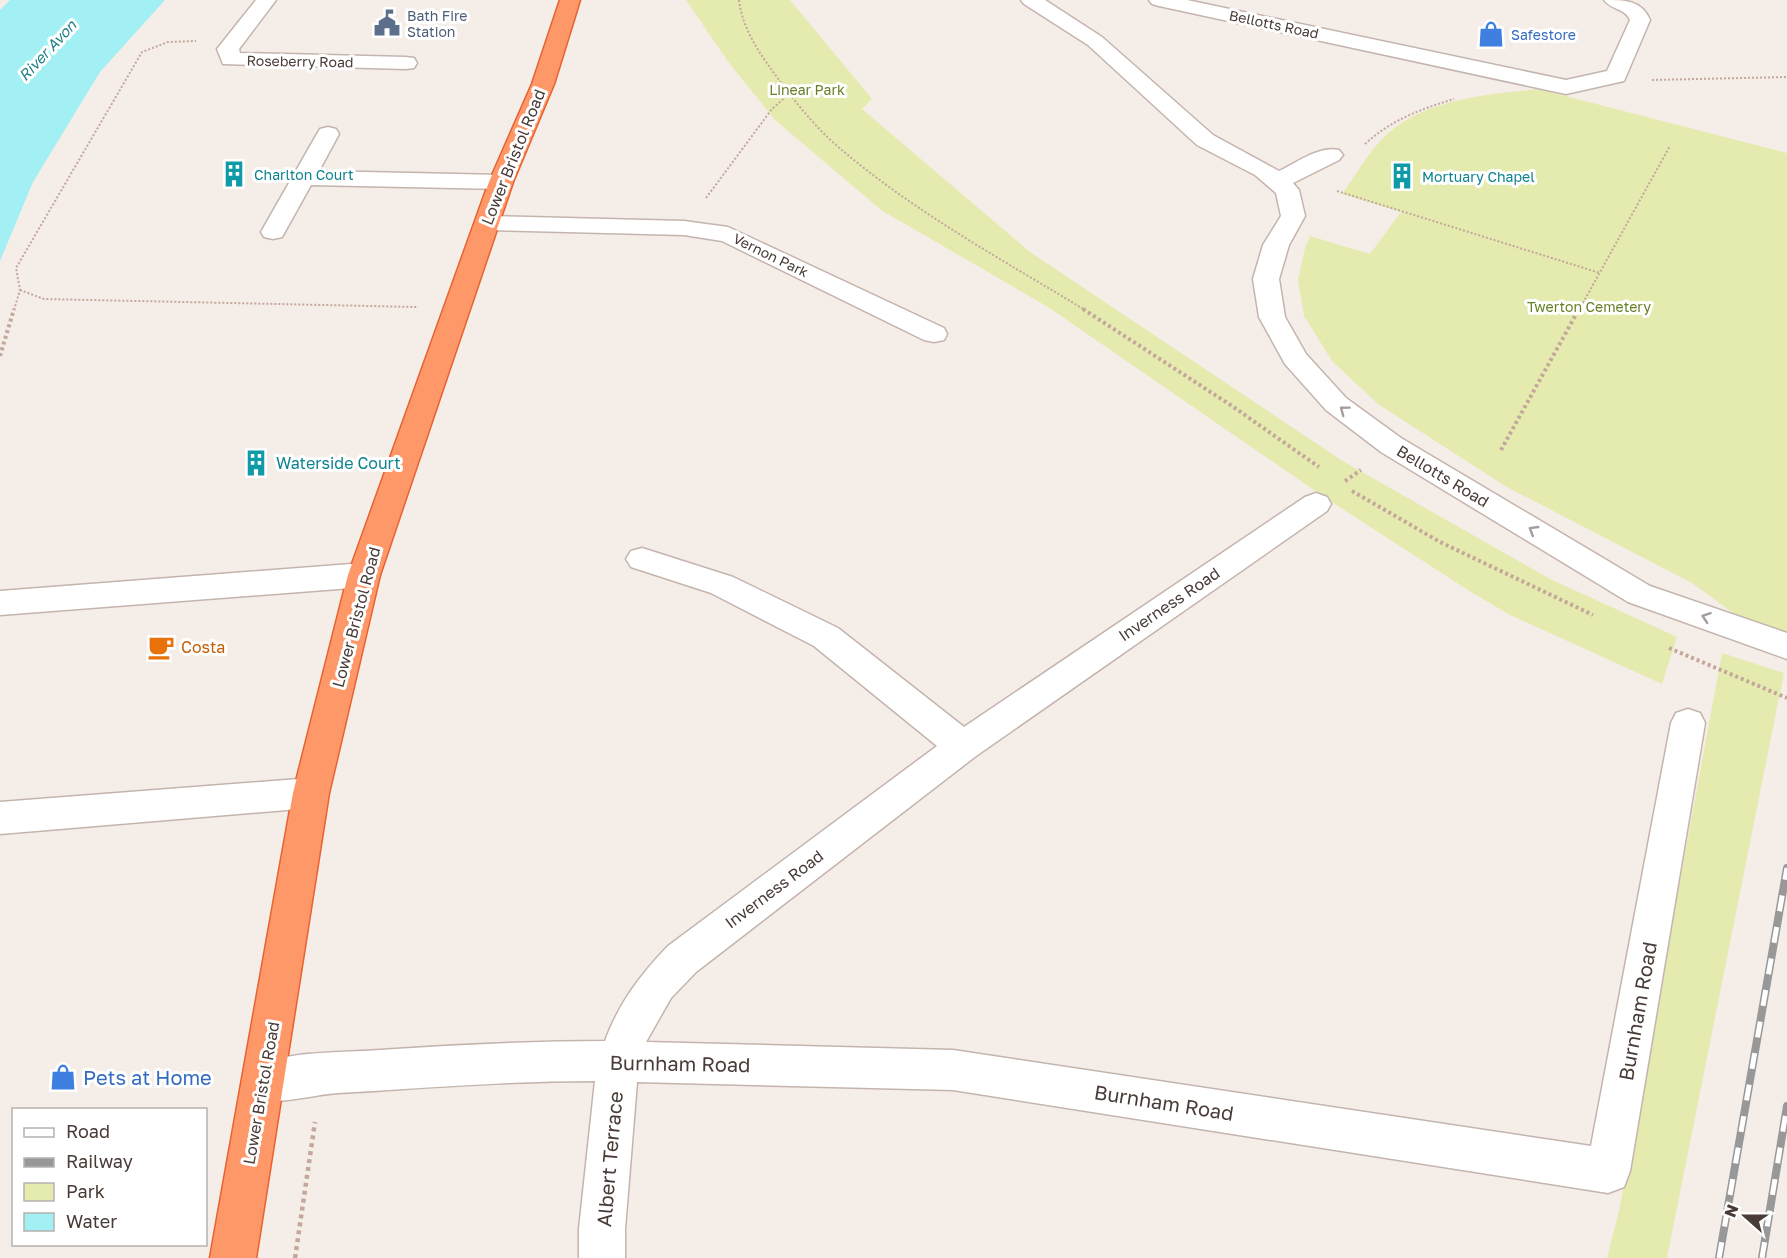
<svg xmlns="http://www.w3.org/2000/svg" width="1787" height="1258" font-family="'Golos Text',sans-serif">
	<style>
		.green { fill: #e5ebaf }
		.water { fill: #a2f0f4 }
		.lines { fill: none; stroke-linecap: round; stroke-linejoin: round }
		.minor-casing { stroke: #c4b4ad; stroke-width: 3 }
		.highway-casing { stroke: #e66331; stroke-width: 3 }
		.path-far2 { stroke: #c4a79b; stroke-width: 2; stroke-dasharray: 2 2; stroke-linecap: butt }
		.path-far1 { stroke: #c4a79b; stroke-width: 4; stroke-dasharray: 3 3; stroke-linecap: butt }
		.path { stroke: #c4a79b; stroke-width: 4.5; stroke-dasharray: 4 4; stroke-linecap: butt }
		.minor { fill: #fff; fill-rule: evenodd }
		.highway { fill: #ff9869; fill-rule: evenodd }
		.rail-casing { stroke: #989898; stroke-width: 8 }
		.rail { stroke: #fff; stroke-width: 5; stroke-dasharray: 16; stroke-linecap: butt }
		.oneway { stroke: #a49d9a }
		.labels { text-anchor: middle; dominant-baseline: central; stroke-width: 6; stroke-linejoin: round; paint-order: stroke }
		.far-service-label { font-size: 14px; fill: #4e5e75; stroke: #fff; text-anchor: start }
		.far-street-label { font-size: 14px; fill: #493b36; stroke: #fff }
		.far-shop-label { font-size: 14px; fill: #366cbe; stroke: #fff; text-anchor: start }
		.far-park-label { font-size: 14px; fill: #677f26; stroke: #fff }
		.far-culture-label { font-size: 14px; fill: #0d838f; stroke: #fff; text-anchor: start }
		.far-water-label { font-size: 15px; font-style: italic; fill: #228288; stroke: #fff }
		.street-label { font-size: 16px; fill: #493b36; stroke: #fff }
		.culture-label { font-size: 16px; fill: #0d838f; stroke: #fff; text-anchor: start }
		.food-label { font-size: 16px; fill: #c56008; stroke: #fff; text-anchor: start }
		.near-street-label { font-size: 20px; fill: #493b36; stroke: #fff }
		.near-shop-label { font-size: 20px; fill: #366cbe; stroke: #fff; text-anchor: start }
	</style>
	<rect width="100%" height="100%" fill="#f5ede8"/>
	<!-- green -->
	<g class="green">
		<polygon points="686,0 790,0 872,99 862,109 1030,252 1341,460 1550,579 1677,637 1662,684 1510,615 1471,592 1324,497 1048,307 881,210 775,120 729,63"/>
		<path d="M1538,89L1787,153V637L1736,615L1692,583L1505,486L1378,404L1332,361L1304,316L1298,280L1305,248L1310,236L1370,254L1401,212L1342,194C1358,172 1374,142 1397,126C1437,98 1491,94 1538,89Z"/>
		<polygon points="1722,653 1784,673 1667,1258 1607,1258 1619,1211"/>
	</g>
	<!-- water -->
	<polygon class="water" points="10,0 165,0 100,72 33,182 0,261 0,10"/>
	<g class="lines">
		<!-- minor casing -->
		<g class="minor-casing">
			<g id="minor">
				<polygon points="256,0 276,0 239,49 240,53 406,57 414,58 417,63 414,68 406,69 223,64 217,49"/>
				<path d="M1021,0H1045L1102,37L1213,135L1279,171C1296,163 1320,145 1339,150L1343,155L1339,160L1293,183L1299,190L1305,216L1289,245L1279,279L1285,317L1306,354L1346,398L1401,438L1650,586L1787,633V659L1628,602L1381,452L1326,410L1285,364L1259,317L1253,279L1263,245L1281,216L1276,193L1255,175L1197,145L1088,45L1024,4Z"/>
				<path d="M1149,0H1187L1566,80L1607,71L1630,20C1625,8 1611,10 1604,0C1624,0 1642,0 1650,20L1624,81L1566,94L1159,6L1152,4Z"/>
				<polygon points="328,127 336,129 339,134 319,171 501,175 509,177 513,182 509,187 501,189 311,185 282,237 273,239 264,237 261,232 317,134 320,129"/>
				<polygon points="487,216 684,221 728,227 944,328 947,334 944,340 934,342 924,340 722,241 684,235 487,230 478,228 475,223 478,218"/>
				<path d="M1316,493L1327,497L1331,504L1327,511L976,756L696,972L671,998L646,1042L953,1050L1591,1146L1671,723L1676,713L1688,709L1700,713L1705,723L1630,1171L1624,1187L1608,1193L953,1090L637,1082L625,1229V1258H579V1229L595,1081C509,1081 424,1088 338,1093C309,1095 275,1107 248,1097L242,1082L248,1067C288,1051 337,1053 380,1050C455,1045 529,1041 605,1041C619,1003 640,975 668,946L937,746L814,646L711,593L631,567L626,559L631,551L642,548L733,577L838,628L964,727L1305,497Z"/>
				<polygon points="364,563 375,567 380,575 375,583 364,587 0,615 0,591"/>
				<polygon points="311,778 324,782 329,793 324,804 311,808 0,834 0,802"/>
			</g>
		</g>
		<!-- highway casing -->
		<g class="highway-casing">
			<polygon id="highway" points="560,0 580,0 554,84 513,182 380,575 329,793 256,1258 210,1258 293,793 348,575 489,182 532,84"/>
		</g>
		<!-- path-far2 -->
		<g class="path-far2">
			<path d="M739,0C742,26 756,48 771,69C790,95 811,123 836,145C911,210 1001,259 1085,310"/>
			<polyline points="1652,80 1787,77"/>
			<path d="M1365,144C1391,120 1421,109 1454,99"/>
			<polyline points="1337,191 1600,273"/>
			<polyline points="706,198 772,109 789,94"/>
			<polyline points="20,290 44,299 417,307"/>
			<polyline points="14,310 20,290 16,268 142,52 168,42 196,41"/>
			<polyline points="1579,310 1670,146"/>
		</g>
		<!-- path-far1 -->
		<g class="path-far1">
			<polyline points="1083,309 1232,406 1319,467"/>
			<polyline points="0,356 14,309"/>
			<polyline points="1501,450 1579,309"/>
			<polyline points="1345,481 1361,470"/>
			<polyline points="1352,491 1440,542 1593,615"/>
			<polyline points="1669,648 1787,698"/>
		</g>
		<!-- path -->
		<polyline class="path" points="295,1258 315,1122"/>
		<!-- minor -->
		<use href="#minor" class="minor"/>
		<!-- highway -->
		<use href="#highway" class="highway"/>
		<!-- rail casing -->
		<g class="rail-casing">
			<g id="rail">
				<polyline points="1719,1258 1787,868"/>
				<polyline points="1762,1258 1787,1106"/>
			</g>
		</g>
		<!-- rail -->
		<use href="#rail" class="rail"/>
	</g>
	<!-- one-way arrows -->
	<defs><path id="oneway-chevron" d="M-2-3.5L2.5 0L-2 3.5" fill="none" stroke-width="1.6" stroke-linecap="round" stroke-linejoin="round" transform="scale(1.5)"/></defs>
	<g class="oneway">
		<use href="#oneway-chevron" transform="translate(1344 410) rotate(-143)"/>
		<use href="#oneway-chevron" transform="translate(1533 530) rotate(-149)"/>
		<use href="#oneway-chevron" transform="translate(1706 617) rotate(-161)"/>
	</g>
	<!-- icons -->
	<defs>
		<g id="civic-bare" transform="scale(2.07)"><path d="M-.6-6.5H3V-4.5H.6V-3L4-1V1h2V6H-6V1h2V-1L-.6-3ZM-1.2 2.5V6h2.4V2.5Z" fill="#5c6f8a" stroke="#fff" stroke-width="2.5" paint-order="stroke"/></g>
		<g id="shop-bare" transform="scale(2.07)"><path d="M-5-2.5h2.3a2.7 3.5 0 0 1 5.4 0H5L5.5 6h-11ZM-1.5-2.5h3a1.5 2.3 0 0 0-3 0Z" fill="#3f7fe0" stroke="#fff" stroke-width="2.5" paint-order="stroke"/></g>
		<g id="building-bare" transform="scale(2.07)"><path d="M-4-6H4V6H1V3H-1V6H-4ZM-2.5-4.3h1.7v1.8h-1.7ZM.8-4.3h1.7v1.8H.8ZM-2.5-1h1.7V.8h-1.7ZM.8-1h1.7V.8H.8Z" fill="#0f9aa8" stroke="#fff" stroke-width="2.5" paint-order="stroke"/></g>
		<g id="cafe-bare" transform="scale(2.07)"><path d="M-5.5-4.5H6V0H3Q3 3.5 0 3.5H-2.5Q-5.5 3.5-5.5 0ZM3-3.2v2h1.7v-2ZM-6 4.5H4V6H-6Z" fill="#e8710a" stroke="#fff" stroke-width="2.5" paint-order="stroke"/></g>
	</defs>
	<g fill-rule="evenodd">
		<use href="#civic-bare" x="387" y="23"/>
		<use href="#shop-bare" x="1491" y="34"/>
		<use href="#building-bare" x="234" y="174"/>
		<use href="#building-bare" x="1402" y="176"/>
		<use href="#building-bare" x="256" y="463"/>
		<use href="#cafe-bare" x="161" y="647"/>
		<use href="#shop-bare" x="63" y="1077"/>
	</g>
	<g class="labels">
		<!-- far-service labels -->
		<g class="far-service-label">
			<text x="407" y="15">Bath Fire<tspan x="407" dy="16">Station</tspan></text>
		</g>
		<!-- far-street labels -->
		<g class="far-street-label">
			<text transform="translate(1274 24) rotate(12)">Bellotts Road</text>
			<text transform="translate(300 61) rotate(1)">Roseberry Road</text>
			<text transform="translate(771 255) rotate(26)">Vernon Park</text>
		</g>
		<!-- far-shop labels -->
		<g class="far-shop-label">
			<text x="1511" y="34">Safestore</text>
		</g>
		<!-- far-park labels -->
		<g class="far-park-label">
			<text x="807" y="89">Linear Park</text>
			<text x="1589" y="306">Twerton Cemetery</text>
		</g>
		<!-- far-culture labels -->
		<g class="far-culture-label">
			<text x="254" y="174">Charlton Court</text>
			<text x="1422" y="176">Mortuary Chapel</text>
		</g>
		<!-- far-water labels -->
		<g class="far-water-label">
			<text transform="translate(47 50) rotate(-47)">River Avon</text>
		</g>
		<!-- street labels -->
		<g class="street-label">
			<text transform="translate(513 157) rotate(-68)">Lower Bristol Road</text>
			<text transform="translate(1443 476) rotate(31)">Bellotts Road</text>
			<text transform="translate(1169 604) rotate(-34)">Inverness Road</text>
			<text transform="translate(356 617) rotate(-75)">Lower Bristol Road</text>
			<text transform="translate(774 889) rotate(-37)">Inverness Road</text>
			<text transform="translate(261 1093) rotate(-80)">Lower Bristol Road</text>
		</g>
		<!-- culture labels -->
		<g class="culture-label">
			<text x="276" y="463">Waterside Court</text>
		</g>
		<!-- food labels -->
		<g class="food-label">
			<text x="181" y="647">Costa</text>
		</g>
		<!-- near-street labels -->
		<g class="near-street-label">
			<text transform="translate(1637 1011) rotate(-80)">Burnham Road</text>
			<text transform="translate(680 1063) rotate(1)">Burnham Road</text>
			<text transform="translate(1164 1102) rotate(9)">Burnham Road</text>
			<text transform="translate(609 1159) rotate(-85)">Albert Terrace</text>
		</g>
		<!-- near-shop labels -->
		<g class="near-shop-label">
			<text x="83" y="1077">Pets at Home</text>
		</g>
	</g>
	<!-- legend -->
	<rect x="12" y="1108" width="195" height="138" fill="#ffffff" stroke="#b6b1af" stroke-width="1.5"/>
	<rect x="24" y="1128" width="30" height="9" fill="#ffffff" stroke="#b6b1af" stroke-width="1.5"/>
	<text x="66" y="1138" font-size="18" fill="#493b36">Road</text>
	<rect x="24" y="1158" width="30" height="9" fill="#989898" stroke="#b6b1af" stroke-width="1.5"/>
	<text x="66" y="1168" font-size="18" fill="#493b36">Railway</text>
	<rect x="24" y="1183" width="30" height="18" fill="#e5ebaf" stroke="#b6b1af" stroke-width="1.5"/>
	<text x="66" y="1198" font-size="18" fill="#493b36">Park</text>
	<rect x="24" y="1213" width="30" height="18" fill="#a2f0f4" stroke="#b6b1af" stroke-width="1.5"/>
	<text x="66" y="1228" font-size="18" fill="#493b36">Water</text>
	<!-- north arrow -->
	<g transform="translate(1745 1216) rotate(291)" stroke="#ffffff" stroke-width="4.5" paint-order="stroke">
	<path d="M0-4.5L10 22L0 15L-10 22Z" fill="#493b36"/>
	<text y="-9" font-size="16" font-weight="bold" text-anchor="middle" fill="#493b36">N</text>
	</g>
</svg>
